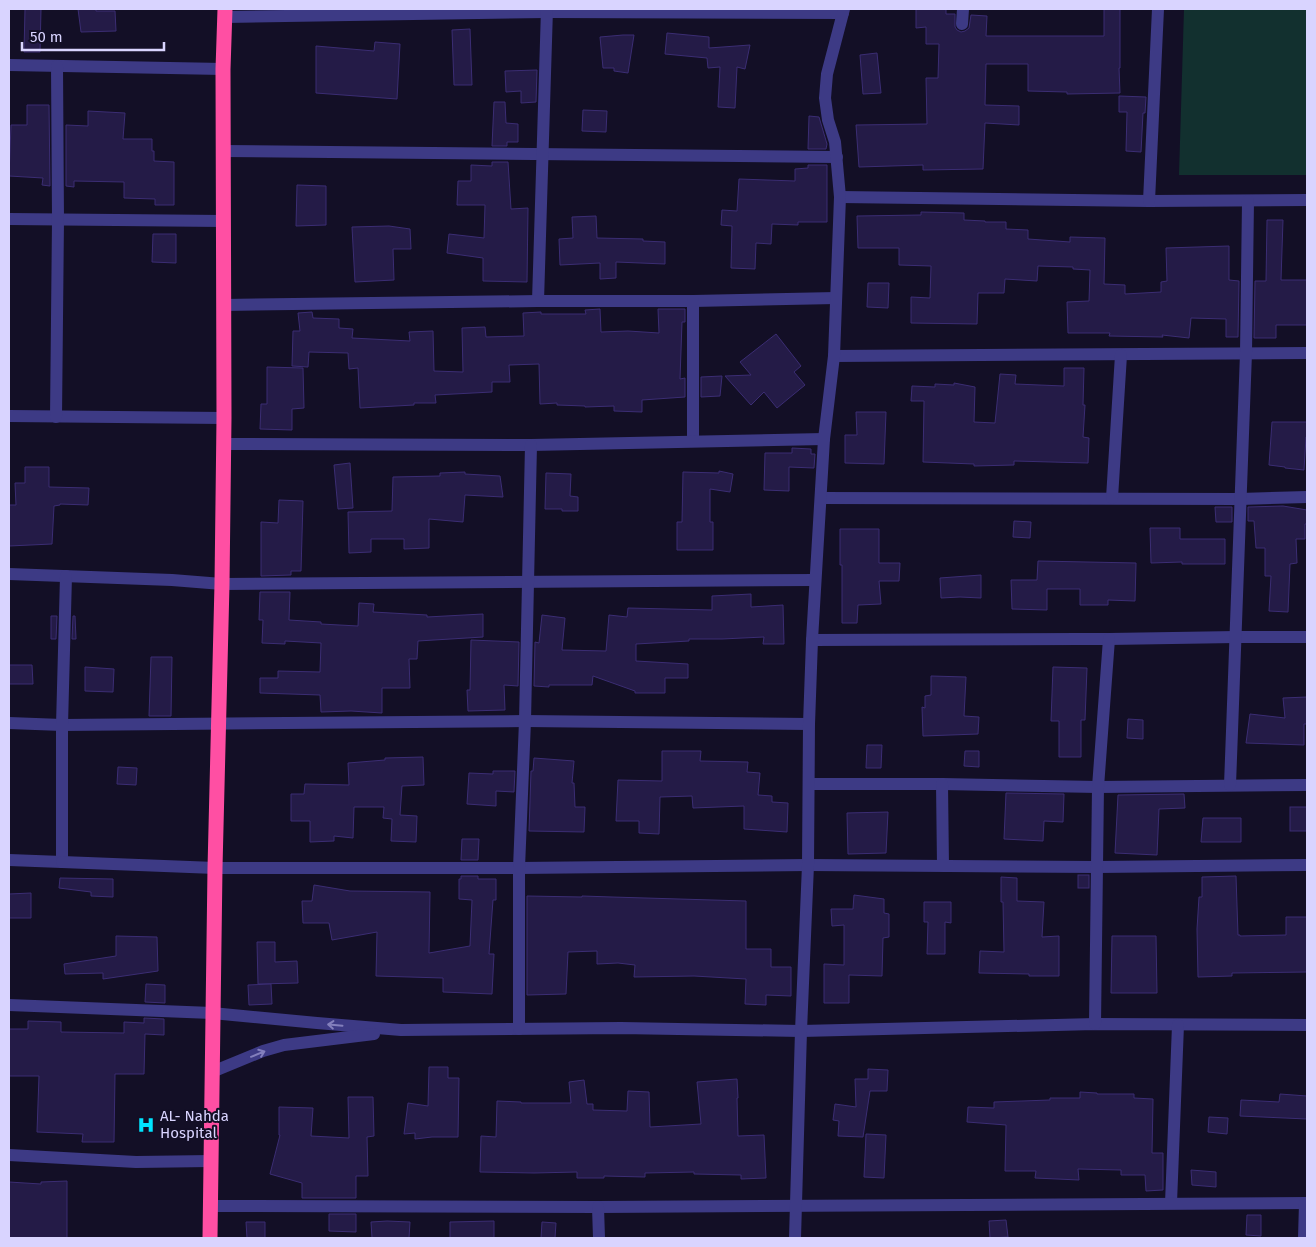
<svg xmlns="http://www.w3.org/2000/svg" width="1316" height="1247" font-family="'Fira Sans',sans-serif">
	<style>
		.green { fill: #12302f }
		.building { fill: #241b47; stroke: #3b2d73 }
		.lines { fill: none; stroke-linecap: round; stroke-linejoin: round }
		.minor { stroke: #3d3a85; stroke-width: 12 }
		.highway { stroke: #ff4fa3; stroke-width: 15 }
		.oneway { stroke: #837fbc }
		.labels { text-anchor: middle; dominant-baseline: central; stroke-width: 4; stroke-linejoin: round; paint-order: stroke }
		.poi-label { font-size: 15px; fill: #d9d4ff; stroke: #130f26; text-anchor: start }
	</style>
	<rect width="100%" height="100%" fill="#130f26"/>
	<!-- green -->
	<polygon class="green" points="1184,9 1307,9 1307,175 1179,175"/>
	<!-- building -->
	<g class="building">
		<polygon points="25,9 41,9 40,52 24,52"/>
		<polygon points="78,9 96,9 96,11 115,11 116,31 81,32"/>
		<polygon points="916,9 946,9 946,14 955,14 955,27 957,30 961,32 965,31 969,28 971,15 987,16 986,36 1104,36 1104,9 1120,9 1120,68 1119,68 1120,93 1067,94 1067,92 1028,91 1028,64 986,64 985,105 1019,106 1019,125 985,123 983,169 923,170 923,165 859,167 856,125 927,124 926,78 938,78 939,44 926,44 926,27 916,28"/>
		<polygon points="470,29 472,85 454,85 452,30"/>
		<polygon points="667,33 709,37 709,48 750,45 745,69 737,67 735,108 718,107 720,67 708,68 707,58 665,54"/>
		<polygon points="623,35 634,35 628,73 614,71 614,68 603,68 600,37"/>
		<polygon points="375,42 400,44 397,99 316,93 316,46 374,51"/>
		<polygon points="877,53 881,93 863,94 860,55"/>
		<polygon points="537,70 536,102 521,103 521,91 506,92 505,71"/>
		<polygon points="1119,96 1146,97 1145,113 1143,113 1141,152 1126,151 1127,112 1119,112"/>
		<polygon points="494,102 505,102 506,123 518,124 518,142 507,142 507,146 492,146"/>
		<polygon points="27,105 49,105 50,186 42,185 43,178 9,176 11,125 27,125"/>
		<polygon points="583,110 607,111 606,132 582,131"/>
		<polygon points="88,111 125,113 123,139 152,139 152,151 154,151 154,161 174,162 174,205 155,205 155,199 124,198 124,182 74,181 74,187 66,186 66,125 88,126"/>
		<polygon points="809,116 819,117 827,144 826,149 808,149"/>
		<polygon points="492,162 508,162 511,209 528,208 527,282 483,281 483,258 447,253 449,234 484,238 485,205 457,205 458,181 471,181 471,165 492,166"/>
		<polygon points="808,165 827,165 827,222 798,222 798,225 772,224 771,244 756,243 755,269 731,268 732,226 721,225 722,210 737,211 739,179 795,181 795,169 808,168"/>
		<polygon points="297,185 326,186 326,225 296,226"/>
		<polygon points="921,212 964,213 964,220 985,221 985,222 1006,222 1006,229 1028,230 1028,239 1070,242 1070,237 1105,238 1104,284 1125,285 1125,294 1161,292 1161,282 1167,281 1166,248 1229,246 1229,280 1239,281 1238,337 1226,337 1226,319 1191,318 1189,338 1162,335 1163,337 1109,336 1110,333 1068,333 1067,302 1089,301 1090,270 1073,269 1073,267 1038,266 1037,281 1005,279 1004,293 978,293 977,324 911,323 911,297 930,298 931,266 899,265 899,248 858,248 857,216 921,215"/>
		<polygon points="596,216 597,238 643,239 643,241 665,242 665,264 616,262 616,278 600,279 600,263 560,265 559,239 573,238 572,217"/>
		<polygon points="1267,220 1283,220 1281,280 1307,280 1307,325 1276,325 1276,338 1254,338 1255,281 1266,281"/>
		<polygon points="389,226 410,229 411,249 393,249 394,280 355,282 352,227"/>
		<polygon points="153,234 176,234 176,263 152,262"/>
		<polygon points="868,283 889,283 888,308 867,307"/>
		<polygon points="600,309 601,332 628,331 659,333 658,309 685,309 685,322 682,322 680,379 685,378 685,397 642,400 642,412 614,411 614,406 585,407 585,406 557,405 557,403 540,404 539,364 509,365 510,382 492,382 492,392 435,395 436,403 414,403 414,405 360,408 358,368 349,369 348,353 309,352 308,367 292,366 293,331 300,331 298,313 312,312 313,318 339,319 339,328 353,329 352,338 410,341 409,332 433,331 434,371 463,372 462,328 485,327 486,337 524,336 523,313 541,312 541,314 586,314 585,310"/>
		<polygon points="776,334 801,366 794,372 805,385 777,408 764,392 751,405 725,376 751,375 740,362"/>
		<polygon points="267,367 303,368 304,408 292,409 292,430 260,429 261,404 267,404"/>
		<polygon points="1064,368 1084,368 1083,405 1085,405 1083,437 1089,438 1088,463 1014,461 1014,465 974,466 974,464 923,462 924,401 911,401 912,386 935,387 935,384 954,385 954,383 975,387 974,422 995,423 1000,374 1016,375 1015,384 1064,386"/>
		<polygon points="722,376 720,396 701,397 701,377"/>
		<polygon points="856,412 886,412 884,464 845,463 845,435 857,435"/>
		<polygon points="1272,422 1307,422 1307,437 1306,437 1304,470 1285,468 1285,467 1269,465"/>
		<polygon points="792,448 811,449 811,454 815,454 814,468 789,467 789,491 764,490 765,453 792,453"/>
		<polygon points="350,463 353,508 338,509 334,465"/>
		<polygon points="25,467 49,467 49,487 89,488 88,505 60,504 60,505 54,506 52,544 9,546 9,505 16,505 15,483 25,483"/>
		<polygon points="719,471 733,474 730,492 710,489 710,522 713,522 713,550 677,550 677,522 682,522 683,472 719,473"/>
		<polygon points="465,472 465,474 500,476 503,497 465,495 463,522 429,519 429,548 404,549 404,539 371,539 371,552 349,553 348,512 392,511 393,477 440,476 440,473"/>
		<polygon points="546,473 571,474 570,496 578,497 578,511 562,511 562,509 545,509"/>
		<polygon points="279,500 303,501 301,571 291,571 291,575 261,576 261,522 278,523"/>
		<polygon points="1283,506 1307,510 1307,524 1305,524 1305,539 1296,539 1297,563 1290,564 1288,612 1269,611 1271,576 1265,576 1265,548 1256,548 1254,521 1248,521 1248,507"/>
		<polygon points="1215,507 1232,507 1232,522 1216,522"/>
		<polygon points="1014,521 1031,522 1030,538 1013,537"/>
		<polygon points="1150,528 1180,528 1180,539 1225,539 1225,564 1182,564 1182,562 1151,563"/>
		<polygon points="840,529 879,529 879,563 900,563 899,581 879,581 881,604 858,605 857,623 842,623 842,565 840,565"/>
		<polygon points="1038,561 1136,563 1135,601 1108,600 1108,605 1080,605 1080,589 1047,589 1047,610 1012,609 1011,580 1037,580"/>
		<polygon points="981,575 981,598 960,597 941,598 940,578"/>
		<polygon points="260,592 290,592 289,620 321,622 321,624 358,626 359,603 374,604 373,612 427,615 427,617 483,614 483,637 418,641 417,659 409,659 410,688 382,688 382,713 351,711 321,712 320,695 260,693 260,678 278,678 278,671 320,672 321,643 285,641 285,644 262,643 263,620 259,620"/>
		<polygon points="751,594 751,607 783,605 784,644 763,644 764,637 722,639 689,639 689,641 636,644 636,661 688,664 688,678 665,678 665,693 635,693 635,691 593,676 592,685 549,685 549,687 534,686 535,642 539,643 542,615 565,618 562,650 606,651 609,615 627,617 628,608 712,610 712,596"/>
		<polygon points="51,616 57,616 56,639 51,639"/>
		<polygon points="73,616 75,616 76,639 72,639"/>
		<polygon points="471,640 519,642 518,686 504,685 505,710 468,711 467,690 470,690"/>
		<polygon points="151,657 172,657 171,716 149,716"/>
		<polygon points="9,665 32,665 33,684 9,684"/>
		<polygon points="85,667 114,669 113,692 85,691"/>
		<polygon points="1053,667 1087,668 1085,720 1081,720 1081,757 1059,757 1059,721 1051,721"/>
		<polygon points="931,676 966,677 964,716 979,717 978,734 923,736 922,707 925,708 925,696 931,695"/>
		<polygon points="1307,697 1307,724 1304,724 1304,745 1246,743 1250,714 1285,718 1283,698"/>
		<polygon points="1128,719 1143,720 1143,739 1127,738"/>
		<polygon points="867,745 882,745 881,768 866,768"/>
		<polygon points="662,751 701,751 700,761 748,762 747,772 760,773 758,795 772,796 772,802 788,803 787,832 744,829 744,806 693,808 692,796 660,797 659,834 639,833 639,821 616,821 618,780 662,781"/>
		<polygon points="965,751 979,751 979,767 964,766"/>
		<polygon points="423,757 424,785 402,786 400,815 417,816 416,842 391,841 392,819 383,818 384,807 354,807 353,838 334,836 334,841 310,842 310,821 291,821 291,794 304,794 305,784 349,785 348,763 385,760 385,758"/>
		<polygon points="534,758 574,761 572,783 574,783 575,807 585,807 584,832 529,831 531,771 533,771"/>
		<polygon points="118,767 137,768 136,785 117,784"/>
		<polygon points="493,771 515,771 514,792 496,791 496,806 467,804 469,773 493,774"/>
		<polygon points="1006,793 1064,794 1063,822 1044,821 1043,841 1004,839"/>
		<polygon points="1184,794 1185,808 1159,809 1157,855 1115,853 1118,795"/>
		<rect x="1290" y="807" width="17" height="24"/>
		<polygon points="888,812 886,853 848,854 847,813"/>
		<polygon points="1203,818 1241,818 1241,842 1201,842"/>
		<polygon points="462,839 479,839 478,860 461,860"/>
		<rect x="1078" y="875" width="11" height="13"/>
		<polygon points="461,876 478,876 478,879 496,879 496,900 493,900 489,954 494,954 492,994 443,992 443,978 376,976 377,932 332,940 329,923 303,923 302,901 312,901 314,885 350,891 430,892 429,953 470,946 472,900 459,899 459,879 461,879"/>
		<polygon points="1236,876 1238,935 1240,935 1240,936 1286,935 1286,917 1307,917 1307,972 1232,973 1232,976 1198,977 1197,929 1199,897 1202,897 1202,877"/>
		<polygon points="1001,877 1017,878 1017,901 1044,902 1042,937 1059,936 1059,976 1029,976 1029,974 979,973 980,951 1004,952 1003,902 1001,902"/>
		<polygon points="60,878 113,879 113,897 91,896 91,892 59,888"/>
		<polygon points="31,893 31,918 9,918 9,894"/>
		<polygon points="854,895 884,899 884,913 889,914 889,937 883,938 882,976 849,975 849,1003 824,1003 824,964 844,965 844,925 832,926 831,909 853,909"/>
		<polygon points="527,896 582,897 582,896 612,897 746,901 746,949 771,949 771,967 791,967 791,996 766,995 766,1005 745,1004 746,979 694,976 634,977 635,965 618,963 597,964 597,951 568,952 566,994 527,995"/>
		<polygon points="924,902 951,902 951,923 945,922 945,954 927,954 928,922 924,922"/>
		<polygon points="116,936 157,937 158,971 103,979 103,973 65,974 64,964 116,956"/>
		<polygon points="1112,936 1156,936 1157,993 1111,993"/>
		<polygon points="257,942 275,942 275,962 297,961 298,983 258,984"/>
		<polygon points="146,984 165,985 165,1003 145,1002"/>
		<polygon points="271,984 272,1004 249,1005 248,985"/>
		<polygon points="144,1018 164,1019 164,1035 145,1034 144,1074 115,1074 114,1142 82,1142 83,1134 37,1132 39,1076 9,1076 9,1029 28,1029 28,1021 61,1022 61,1032 124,1033 124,1022 144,1023"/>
		<polygon points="429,1067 448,1067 448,1078 459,1078 458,1137 432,1137 415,1139 415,1133 404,1134 408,1103 428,1106"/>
		<polygon points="868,1069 888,1070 887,1091 870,1091 863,1137 838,1136 839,1121 833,1120 835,1104 856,1107 855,1079 868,1079"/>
		<polygon points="737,1079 738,1098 737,1098 738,1136 764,1135 766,1178 741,1179 741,1175 694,1174 694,1172 645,1173 645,1177 604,1176 604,1178 577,1178 577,1172 534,1173 480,1172 481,1136 496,1137 497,1101 521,1102 521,1103 571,1103 569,1082 584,1080 587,1104 593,1104 593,1110 627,1111 628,1091 649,1092 650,1127 701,1124 697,1082"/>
		<polygon points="1080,1092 1097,1093 1097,1094 1134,1094 1134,1098 1153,1099 1152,1153 1163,1153 1163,1190 1146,1191 1145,1175 1121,1175 1121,1170 1078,1169 1079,1180 1035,1178 1036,1171 1005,1171 1006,1125 967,1122 968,1107 994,1108 994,1102 1050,1100 1050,1098 1080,1098"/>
		<polygon points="1280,1094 1307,1096 1307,1119 1240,1116 1241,1100 1279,1102"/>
		<polygon points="348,1097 373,1097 374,1136 367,1137 368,1176 356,1176 356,1198 302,1198 302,1183 270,1174 280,1135 279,1135 279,1107 313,1108 311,1136 349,1138"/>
		<polygon points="1209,1117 1228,1118 1227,1134 1208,1132"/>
		<polygon points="866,1134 886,1135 884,1178 864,1177"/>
		<polygon points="1191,1170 1216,1172 1216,1187 1192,1185"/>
		<polygon points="67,1181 67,1238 9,1238 9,1182 41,1184 41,1182"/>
		<polygon points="329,1214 356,1214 356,1232 329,1231"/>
		<polygon points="1247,1215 1261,1215 1261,1236 1246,1235"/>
		<polygon points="1006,1220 1008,1237 990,1238 989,1221"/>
		<polygon points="387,1221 410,1222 409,1238 372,1238 371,1222"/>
		<polygon points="494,1221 494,1238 450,1238 450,1222"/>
		<polygon points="246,1222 265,1222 265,1238 247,1238"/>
		<polygon points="542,1222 556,1223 555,1238 541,1238"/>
	</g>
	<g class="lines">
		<!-- minor -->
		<g class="minor">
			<polyline points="225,17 547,12 843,13"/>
			<polyline points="962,24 963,9"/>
			<polyline points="9,65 223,69"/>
			<polyline points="223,151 837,157"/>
			<polyline points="840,197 1149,201 1307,200"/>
			<polyline points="1149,201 1158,9"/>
			<polyline points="9,219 223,221"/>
			<polyline points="538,301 547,9"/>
			<polyline points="223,305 538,301 693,301 836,298"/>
			<polyline points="834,356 1307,353"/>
			<polyline points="9,416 224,418"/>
			<polyline points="56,417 58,220 57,66"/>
			<polyline points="693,441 693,301"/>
			<polyline points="223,444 531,445 824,439"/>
			<polyline points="821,498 1240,499 1307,497"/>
			<polyline points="1112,498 1121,355"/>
			<polyline points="9,574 172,580 222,584 815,580"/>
			<polyline points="812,640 1078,639 1109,639 1236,637 1307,637"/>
			<polyline points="9,723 62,725 525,721 809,724"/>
			<polyline points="809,784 942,784 1098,787 1307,785"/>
			<polyline points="942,784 943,866"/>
			<polyline points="1230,785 1246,353 1248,201"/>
			<polyline points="9,860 62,862 62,725 66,576"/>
			<polyline points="62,862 215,868 519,868 808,865 1097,867 1307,865"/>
			<polyline points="9,1005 212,1013 317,1023 401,1030 621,1028 801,1031 1095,1024 1307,1025"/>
			<polyline points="1095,1024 1098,787 1109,639"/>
			<polyline points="519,1029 519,868 525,721 531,445"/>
			<polyline points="212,1072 263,1051 284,1045 374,1034"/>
			<polyline points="9,1155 136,1162 211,1161"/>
			<polyline points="1171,1203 1178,1025"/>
			<polyline points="210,1206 598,1207 1307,1203"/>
			<polyline points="598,1207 599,1238"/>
			<polyline points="795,1238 801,1031 808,865 809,724 812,640 824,439 834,356 840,197 835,142 828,120 825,98 827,74 844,9"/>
			<polyline points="1304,1238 1305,1203"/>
		</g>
		<!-- highway -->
		<polyline class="highway" points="210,1238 215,868 222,584 224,418 223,69 225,9"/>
	</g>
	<!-- one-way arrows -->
	<defs><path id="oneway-shaft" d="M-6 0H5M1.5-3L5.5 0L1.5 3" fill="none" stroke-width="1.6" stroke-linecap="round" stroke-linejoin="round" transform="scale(1.25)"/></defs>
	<g class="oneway">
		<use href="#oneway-shaft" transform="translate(335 1025) rotate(-175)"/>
		<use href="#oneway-shaft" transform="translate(258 1054) rotate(-22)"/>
	</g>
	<!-- icons -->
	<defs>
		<g id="hospital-bare" transform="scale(1.35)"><path d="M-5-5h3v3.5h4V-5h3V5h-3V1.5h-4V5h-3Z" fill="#00e5ff" stroke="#130f26" stroke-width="2.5" paint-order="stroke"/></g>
	</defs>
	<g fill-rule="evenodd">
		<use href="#hospital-bare" x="146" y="1125"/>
	</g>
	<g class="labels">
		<!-- poi labels -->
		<g class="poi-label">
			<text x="160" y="1116">AL- Nahda<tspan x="160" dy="17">Hospital</tspan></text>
		</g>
	</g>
	<!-- border -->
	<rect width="1316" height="1247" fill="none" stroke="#d9d4ff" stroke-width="20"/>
	<!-- scale -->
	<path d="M22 42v8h142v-8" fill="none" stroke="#d9d4ff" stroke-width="2.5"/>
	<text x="30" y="42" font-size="15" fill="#d9d4ff" stroke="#130f26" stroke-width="4" paint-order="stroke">50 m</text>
</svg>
